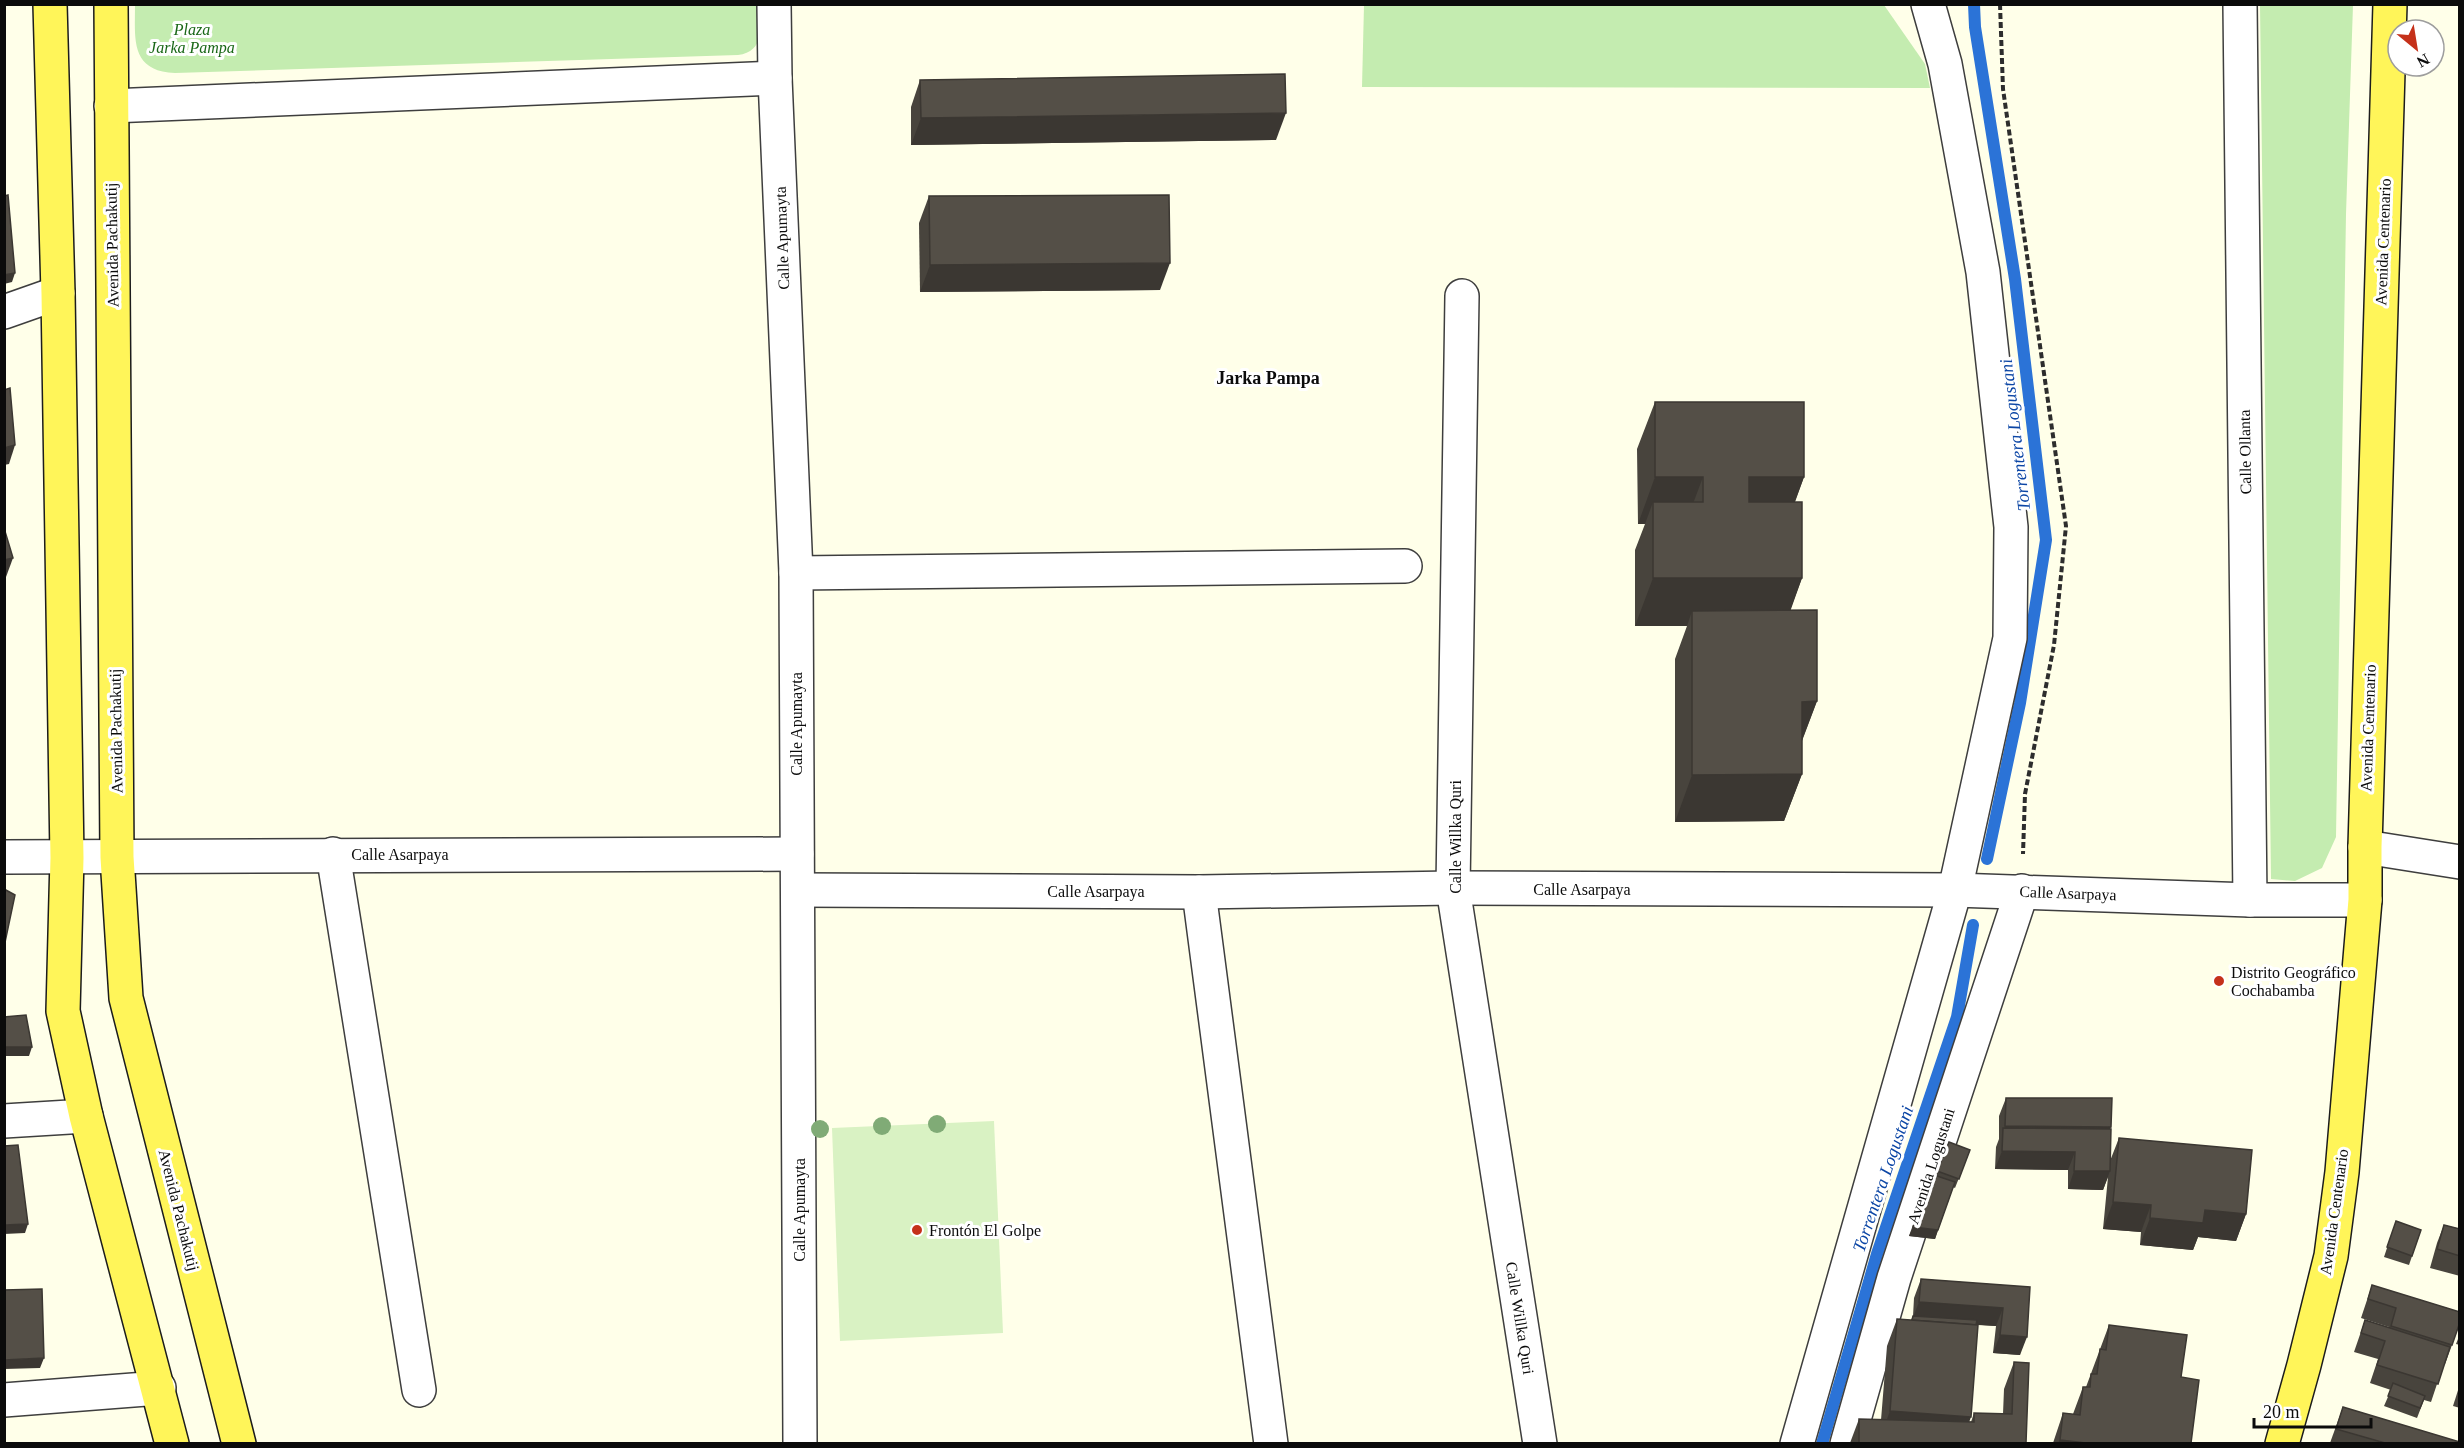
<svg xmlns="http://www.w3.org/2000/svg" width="2464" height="1448" font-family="Georgia,serif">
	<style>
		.green { fill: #c4ecb0 }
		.pitch { fill: #d9f2c3 }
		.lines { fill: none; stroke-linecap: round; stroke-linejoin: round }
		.stream { stroke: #2b73d7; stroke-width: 12 }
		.minor-casing { stroke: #3e3e3e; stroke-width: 36 }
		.major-casing { stroke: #1c1c1c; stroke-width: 36 }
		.path { stroke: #2d2d2d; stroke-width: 4; stroke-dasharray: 6 3; stroke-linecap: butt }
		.minor { stroke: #fff; stroke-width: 33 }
		.major { stroke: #fff559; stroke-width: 33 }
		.tree { fill: #80ab76 }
		.wall { fill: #48443d }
		.shaded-wall { fill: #3b3732 }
		.building { fill: #544f47; stroke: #3b3732; stroke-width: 1.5 }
		.poi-dot { fill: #c5311a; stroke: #fff; stroke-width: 2 }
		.labels { text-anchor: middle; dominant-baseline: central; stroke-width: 6; stroke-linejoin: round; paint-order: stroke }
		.park-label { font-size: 16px; font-style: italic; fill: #196717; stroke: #fff }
		.street-label { font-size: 16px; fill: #0b0b0b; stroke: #fff }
		.poi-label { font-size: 16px; fill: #0b0b0b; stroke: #fff; text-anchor: start }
		.neighbourhood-label { font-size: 18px; font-weight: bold; fill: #0b0b0b; stroke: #fff }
		.water-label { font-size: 18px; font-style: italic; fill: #0c46a5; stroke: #fff }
	</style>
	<rect width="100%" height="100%" fill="#ffffe9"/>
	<!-- green -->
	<g class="green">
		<path d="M762,4C761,26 765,52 738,55L175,73C130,71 135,39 135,5Z"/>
		<polygon points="1884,5 1925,64 1930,88 1362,87 1364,5"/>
		<polygon points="2260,5 2353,5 2346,214 2336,837 2322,868 2295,881 2271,879"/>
	</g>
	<!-- pitch -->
	<polygon class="pitch" points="994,1121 1003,1333 840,1341 832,1128"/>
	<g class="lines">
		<!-- stream -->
		<g class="stream">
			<polyline points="1974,4 1975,27 2015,279 2046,540 2020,703 1987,859"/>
			<polyline points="1822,1444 1877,1254 1957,1017 1973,925"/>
		</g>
		<!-- minor casing -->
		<g class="minor-casing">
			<g id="minor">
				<polyline points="774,4 775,78 796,573 800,1444"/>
				<polyline points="2240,4 2250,900"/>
				<polyline points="111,106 775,78"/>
				<polyline points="1462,296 1453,888 1540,1444"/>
				<polyline points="4,312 58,293"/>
				<polyline points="796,573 1405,566"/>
				<polyline points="2365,847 2460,862"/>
				<polyline points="333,854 419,1390"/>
				<polyline points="4,857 797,854"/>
				<polyline points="798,890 1199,892 1453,888 1955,890 2250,900 2365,900"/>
				<polyline points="1199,892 1271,1444"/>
				<polyline points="4,1121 86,1116"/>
				<polyline points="4,1400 159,1388"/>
				<polyline points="1797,1444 1955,890 2010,638 2011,527 1983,272 1945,64 1928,4"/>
				<polyline points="1847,1444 1894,1278 2022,891"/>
			</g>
		</g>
		<!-- major casing -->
		<g class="major-casing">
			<g id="major">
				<polyline points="50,4 58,293 67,858 63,1011 86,1116 172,1444"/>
				<polyline points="111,4 117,857 126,998 239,1444"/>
				<polyline points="2282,1444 2304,1365 2331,1256 2342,1172 2365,900 2365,847 2390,4"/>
			</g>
		</g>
		<!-- path -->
		<polyline class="path" points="2000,4 2003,89 2066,526 2054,645 2025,794 2023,854"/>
		<!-- minor -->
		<use href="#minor" class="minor"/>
		<!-- major -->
		<use href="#major" class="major"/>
	</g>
	<!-- trees -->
	<g class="tree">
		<circle cx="937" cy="1124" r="9"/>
		<circle cx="882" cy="1126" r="9"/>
		<circle cx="820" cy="1129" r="9"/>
	</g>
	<!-- wall -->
	<g class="wall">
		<polygon points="920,80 1276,140 911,145 911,107"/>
		<polygon points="929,196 1160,290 920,292 919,223"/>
		<polygon points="1655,402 1804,477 1795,502 1802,578 1790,610 1817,701 1802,741 1802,774 1784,821 1675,822 1675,659 1687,626 1635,626 1635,550 1645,524 1638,524 1637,449"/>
		<polygon points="2006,1098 2111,1129 2110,1161 2119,1138 2246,1214 2236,1241 2198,1237 2193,1250 2140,1245 2141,1232 2103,1229 2108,1177 2103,1190 2068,1189 2068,1170 1995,1169 1996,1147 1999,1139 1999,1116"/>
		<polygon points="1949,1142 1970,1150 1955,1188 1953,1187 1935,1239 1909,1236 1931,1174 1935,1176"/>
		<polygon points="2396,1221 2421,1230 2409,1265 2384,1257"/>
		<polygon points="2444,1225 2460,1229 2460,1276 2430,1268 2437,1243"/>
		<polygon points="1921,1279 2030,1287 2020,1355 1993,1353 1996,1326 1978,1325 1969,1422 1971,1422 1974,1413 2003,1414 2004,1389 2014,1362 2026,1443 1850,1443 1859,1419 1881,1420 1887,1346 1897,1319 1911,1320 1913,1316 1914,1298"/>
		<polygon points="2372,1285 2452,1345 2445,1364 2444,1363 2431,1402 2424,1400 2417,1418 2384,1406 2391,1390 2370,1383 2378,1359 2354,1352 2365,1320 2389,1328 2389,1327 2361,1318"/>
		<polygon points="2109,1325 2181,1377 2191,1443 2053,1443 2063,1413 2073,1414 2083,1387 2086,1387"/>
		<polygon points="2460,1334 2460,1345 2456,1344"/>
		<polygon points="2460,1384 2460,1408 2453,1406"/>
		<polygon points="2343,1407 2460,1443 2330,1443"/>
	</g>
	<!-- shaded-wall -->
	<g class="shaded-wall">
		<polygon points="1286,113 1276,140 911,145 921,118"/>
		<polygon points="1170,263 1160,290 920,292 930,265"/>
		<polygon points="15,273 12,282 4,284 4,275"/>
		<polygon points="15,445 9,464 4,465 4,448"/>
		<polygon points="1655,477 1703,477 1685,525 1653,502 1645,524 1638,524"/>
		<polygon points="1749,477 1804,477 1786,525 1732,525"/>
		<polygon points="13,558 6,577 4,577 4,560"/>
		<polygon points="1653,578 1802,578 1785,626 1692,611 1687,626 1635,626"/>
		<polygon points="1817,701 1799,748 1802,702"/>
		<polygon points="1802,774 1784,821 1675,822 1692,775"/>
		<polygon points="4,1047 32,1047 29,1056 4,1056"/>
		<polygon points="2005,1126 2111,1127 2104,1146 2003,1134"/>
		<polygon points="2002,1151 2075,1152 2068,1170 1995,1169"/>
		<polygon points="2074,1171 2110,1171 2103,1190 2068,1189"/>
		<polygon points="2113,1202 2151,1205 2141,1232 2103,1229"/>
		<polygon points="2205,1210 2246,1214 2236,1241 2198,1237 2193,1250 2140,1245 2150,1218"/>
		<polygon points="28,1224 25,1233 4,1234 4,1225"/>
		<polygon points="1913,1227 1938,1230 1935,1239 1909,1236"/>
		<polygon points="1919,1302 2003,1308 1996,1326 1912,1320"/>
		<polygon points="2000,1335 2027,1337 2020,1355 1993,1353"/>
		<polygon points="44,1358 40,1368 4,1369 4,1360"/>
		<polygon points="1890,1411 1971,1417 1961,1443 1880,1438"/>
		<polygon points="2060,1440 2086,1443 2058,1443"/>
	</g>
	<!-- building -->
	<g class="building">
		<polygon points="1285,74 1286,113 921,118 920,80"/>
		<polygon points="8,195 15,273 4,275 4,196"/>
		<polygon points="1169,195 1170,263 930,265 929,196"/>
		<polygon points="10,388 15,445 4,448 4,390"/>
		<polygon points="1655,402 1804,402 1804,477 1749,477 1749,502 1802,502 1802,578 1653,578 1653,502 1703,502 1703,477 1655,477"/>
		<polygon points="4,528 13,558 4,560"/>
		<polygon points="1817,610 1817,701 1802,702 1802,774 1692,775 1692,611"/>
		<polygon points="4,889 15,895 4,947"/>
		<polygon points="26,1015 32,1047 4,1047 4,1017"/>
		<polygon points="2006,1098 2112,1098 2111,1127 2005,1126"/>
		<polygon points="2003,1128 2111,1129 2110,1171 2074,1171 2075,1152 2002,1151"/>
		<polygon points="2119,1138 2252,1150 2246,1214 2205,1210 2203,1223 2150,1218 2151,1205 2113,1202"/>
		<polygon points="1949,1142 1970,1150 1959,1179 1937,1171"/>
		<polygon points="18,1145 28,1224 4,1225 4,1146"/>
		<polygon points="1931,1174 1955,1182 1938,1230 1913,1227"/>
		<polygon points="2396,1221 2421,1230 2412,1256 2387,1247"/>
		<polygon points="2444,1225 2460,1229 2460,1256 2437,1249"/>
		<polygon points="1921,1279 2030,1287 2027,1337 2000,1335 2003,1308 1919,1302"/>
		<polygon points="2372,1285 2460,1312 2460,1322 2452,1345 2391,1326 2396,1308 2368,1299"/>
		<polygon points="42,1289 44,1358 4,1360 4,1290"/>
		<polygon points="1913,1316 1977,1320 1976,1325 1912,1320"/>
		<polygon points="1897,1319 1978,1325 1971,1417 1890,1411"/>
		<polygon points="2365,1320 2450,1347 2438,1384 2377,1365 2385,1341 2361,1333"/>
		<polygon points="2109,1325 2187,1335 2181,1377 2199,1380 2191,1443 2086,1443 2060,1440 2063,1413 2080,1415 2083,1387 2090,1387 2091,1374 2097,1374 2100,1349 2106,1350"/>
		<polygon points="2014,1362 2029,1363 2026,1443 1859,1443 1859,1419 1974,1422 1974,1413 2012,1414"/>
		<polygon points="2393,1383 2425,1396 2420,1408 2388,1396"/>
		<polygon points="2343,1407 2460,1442 2460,1443 2385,1443 2336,1429"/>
	</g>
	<!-- markers -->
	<g class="poi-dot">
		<circle cx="2219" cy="981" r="6"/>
		<circle cx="917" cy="1230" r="6"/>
	</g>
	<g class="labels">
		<!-- park labels -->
		<g class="park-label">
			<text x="192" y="29">Plaza<tspan x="192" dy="18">Jarka Pampa</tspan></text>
		</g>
		<!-- street labels -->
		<g class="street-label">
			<text transform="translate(782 238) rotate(-92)">Calle Apumayta</text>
			<text transform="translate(2383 242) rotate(-88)">Avenida Centenario</text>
			<text transform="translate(112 245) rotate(-91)">Avenida Pachakutij</text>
			<text transform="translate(2245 452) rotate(-91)">Calle Ollanta</text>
			<text transform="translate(796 724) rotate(-90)">Calle Apumayta</text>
			<text transform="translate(2368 728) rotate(-88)">Avenida Centenario</text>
			<text transform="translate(116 731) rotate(-91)">Avenida Pachakutij</text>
			<text transform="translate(1455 837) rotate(-90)">Calle Willka Quri</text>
			<text x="400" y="854">Calle Asarpaya</text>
			<text x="1582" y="889">Calle Asarpaya</text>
			<text x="1096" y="891">Calle Asarpaya</text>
			<text transform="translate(2068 893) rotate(2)">Calle Asarpaya</text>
			<text transform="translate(1931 1166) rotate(-72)">Avenida Logustani</text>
			<text transform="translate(179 1210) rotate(76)">Avenida Pachakutij</text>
			<text transform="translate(799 1210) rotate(-90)">Calle Apumayta</text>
			<text transform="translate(2334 1212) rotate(-82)">Avenida Centenario</text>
			<text transform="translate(1520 1318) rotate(81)">Calle Willka Quri</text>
		</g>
		<!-- poi labels -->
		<g class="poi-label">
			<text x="2231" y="972">Distrito Geográfico<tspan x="2231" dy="18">Cochabamba</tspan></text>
			<text x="929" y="1230">Frontón El Golpe</text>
		</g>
		<!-- neighbourhood labels -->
		<g class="neighbourhood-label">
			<text x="1268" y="378">Jarka Pampa</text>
		</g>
		<!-- water labels -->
		<g class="water-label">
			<text transform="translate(2015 435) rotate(-97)">Torrentera Logustani</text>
			<text transform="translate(1883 1179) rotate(-71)">Torrentera Logustani</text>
		</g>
	</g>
	<!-- border -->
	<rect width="2464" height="1448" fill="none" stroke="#0b0b0b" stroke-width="12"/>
	<!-- north arrow -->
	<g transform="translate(2416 48) rotate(150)"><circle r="28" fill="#ffffff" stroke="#9d9d9d" stroke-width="1.5"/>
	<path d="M0-4.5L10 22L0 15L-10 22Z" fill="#c5311a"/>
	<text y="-9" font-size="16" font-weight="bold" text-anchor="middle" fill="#0b0b0b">N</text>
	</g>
	<!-- scale -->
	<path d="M2254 1418v9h117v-9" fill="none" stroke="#0b0b0b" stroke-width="3"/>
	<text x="2263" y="1418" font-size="18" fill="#0b0b0b" stroke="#ffffff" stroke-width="4.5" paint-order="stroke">20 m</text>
</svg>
